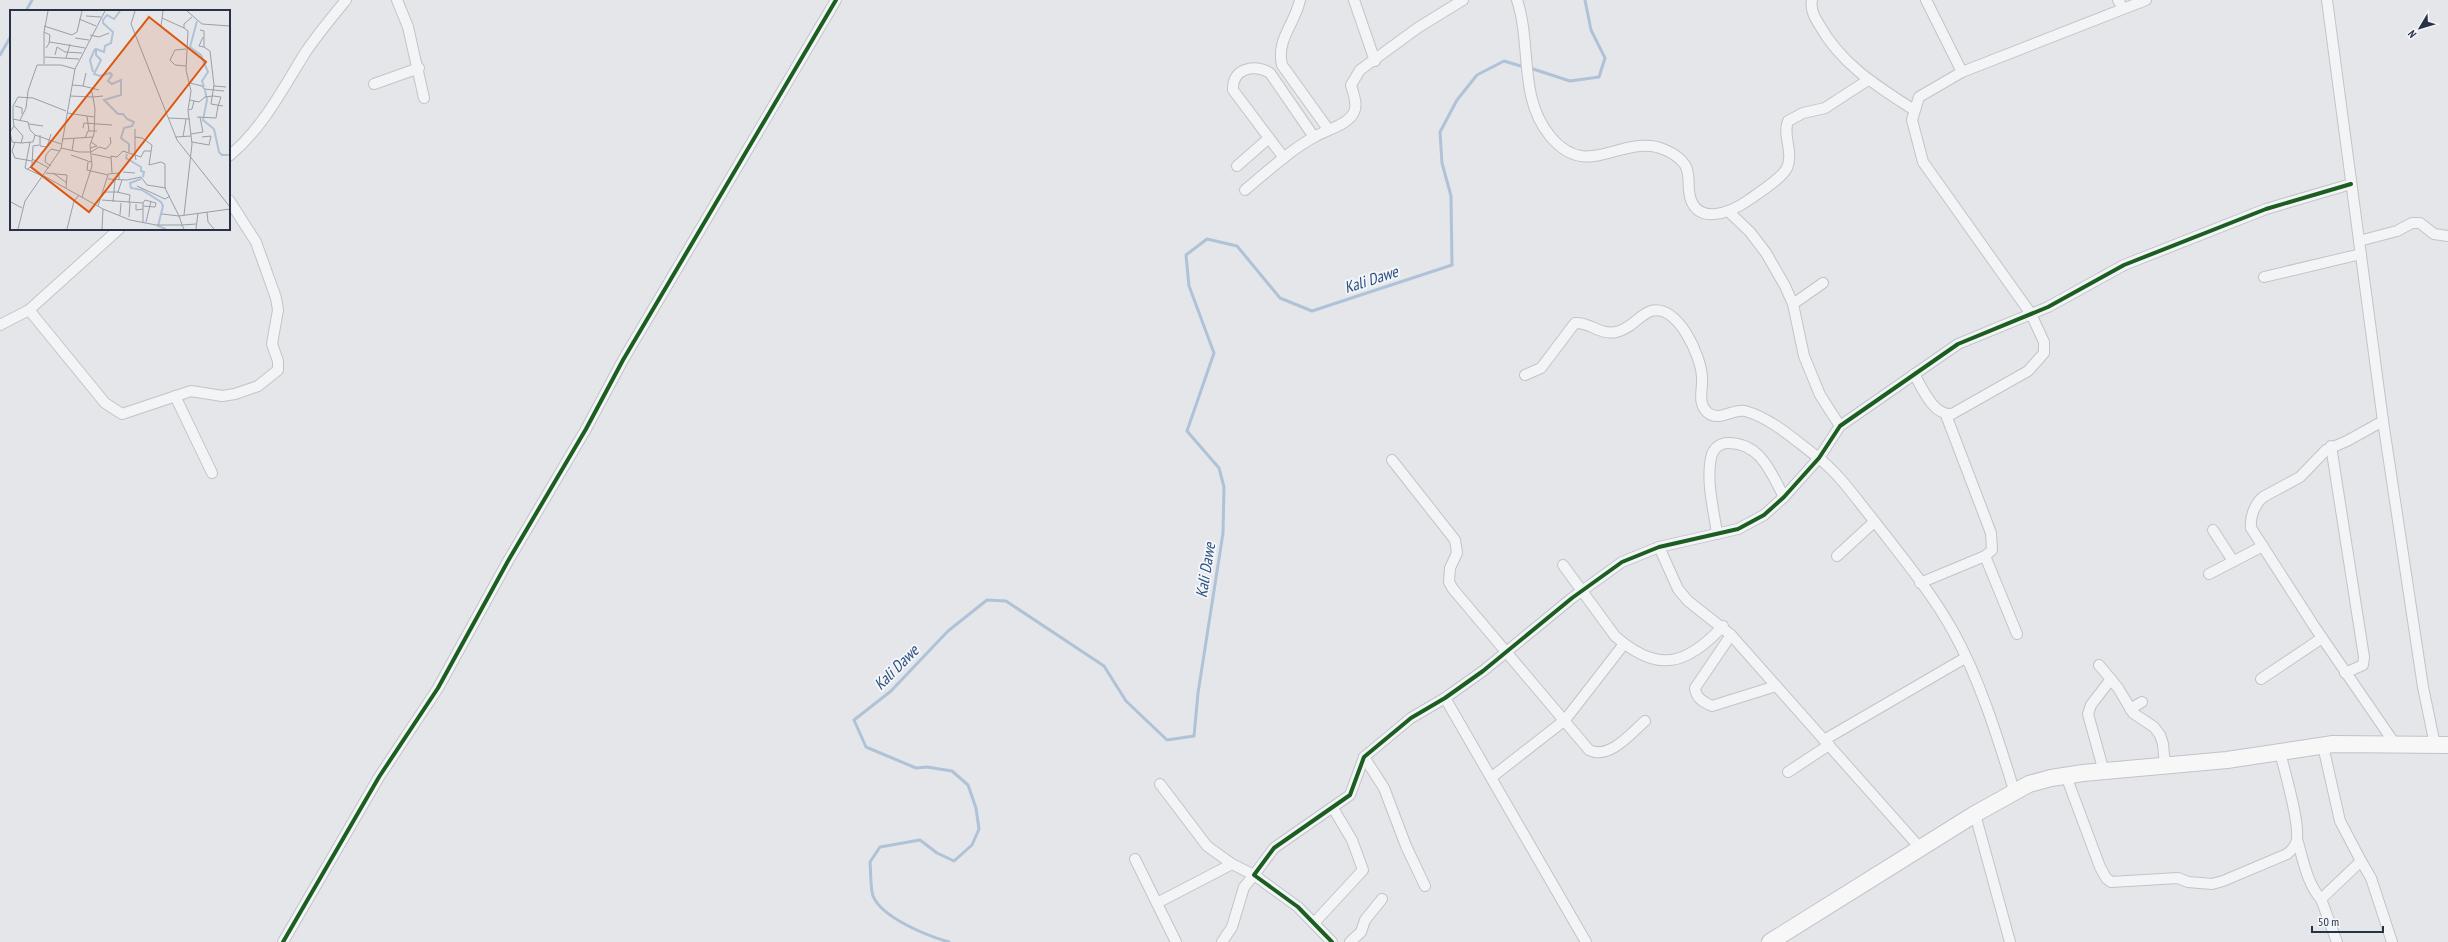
<svg xmlns="http://www.w3.org/2000/svg" width="2448" height="942" font-family="'PT Sans Narrow',sans-serif">
	<style>
		.lines { fill: none; stroke-linecap: round; stroke-linejoin: round }
		.stream { stroke: #b0c2d7; stroke-width: 3 }
		.minor-casing { stroke: #c2c4c8; stroke-width: 12 }
		.primary-casing { stroke: #c0c3c8; stroke-width: 18 }
		.minor { stroke: #f3f4f6; stroke-width: 10 }
		.primary { stroke: #f7f7f8; stroke-width: 16 }
		.cycleway-casing { stroke: #f2f5f9; stroke-width: 6 }
		.cycleway { stroke: #1b5e20; stroke-width: 4 }
		.labels { text-anchor: middle; dominant-baseline: central; stroke-width: 4; stroke-linejoin: round; paint-order: stroke }
		.water-label { font-size: 16px; font-style: italic; fill: #2d507e; stroke: #f2f5f9 }
		.inset-river { fill: none; stroke: #b0c2d7; stroke-width: 2 }
		.inset-road { fill: none; stroke: #999ea8; stroke-width: 1 }
		.view { fill: #de570f; fill-opacity: 0.15; stroke: #de570f; stroke-width: 2 }
		.inset-edge { fill: none; stroke: #283246; stroke-width: 2 }
	</style>
	<rect width="100%" height="100%" fill="#e4e6ea"/>
	<g class="lines">
		<!-- stream -->
		<g class="stream">
			<polyline points="26,11 32,0"/>
			<polyline points="0,55 11,36"/>
			<polyline points="1530,68 1570,81 1599,77 1605,58 1591,30 1585,0"/>
			<path d="M949,942C928,936 882,918 873,896C870,886 871,872 870,862L880,847L920,840L937,853L954,861L972,845L979,829L976,808L968,785L952,771L927,767L916,768L866,747L854,720L891,691L948,631L987,600L1006,601L1104,666L1126,701L1167,740L1194,736L1198,693L1223,533L1224,487L1219,468L1187,431L1214,353L1189,286L1186,255L1207,239L1237,246L1280,298L1312,311L1452,265L1451,196L1442,163L1440,132L1457,100L1477,75L1504,61L1524,67"/>
		</g>
		<!-- minor casing -->
		<g class="minor-casing">
			<g id="minor">
				<polyline points="397,0 408,27 424,98"/>
				<path d="M1300,0C1295,24 1276,39 1282,65L1328,129"/>
				<polyline points="1354,0 1375,61"/>
				<path d="M1517,0C1532,45 1518,97 1550,136C1586,180 1617,138 1657,147C1667,150 1679,156 1685,165C1690,173 1688,182 1689,191C1693,228 1731,213 1750,199C1760,192 1782,178 1787,168C1794,151 1782,136 1788,121L1803,113L1825,108L1868,80"/>
				<path d="M1812,0C1810,10 1815,18 1820,26C1842,65 1877,86 1914,110"/>
				<polyline points="1926,0 1962,72"/>
				<polyline points="2118,0 2123,8"/>
				<polyline points="2327,0 2383,421 2423,687 2435,745"/>
				<polyline points="374,84 419,68"/>
				<path d="M229,156C263,128 282,90 305,53C317,35 332,17 346,0"/>
				<path d="M1284,158L1233,90C1232,68 1254,64 1270,73L1314,137"/>
				<polyline points="1237,166 1269,138"/>
				<path d="M1245,190C1268,171 1290,150 1316,136C1327,130 1349,124 1354,112C1358,104 1353,93 1351,85L1360,70L1419,27L1463,0"/>
				<polyline points="1728,211 1750,232 1766,253 1785,286 1793,304 1804,356 1820,395 1840,426"/>
				<polyline points="2359,241 2397,231 2412,223 2420,223 2434,234 2448,236"/>
				<polyline points="2264,277 2361,254"/>
				<polyline points="1793,304 1823,283"/>
				<polyline points="29,310 105,403 122,414 191,391 222,396 235,394 258,386 278,370 278,361 272,344 278,310 276,298 256,242 229,200"/>
				<polyline points="0,325 29,310 119,229"/>
				<path d="M1914,374C1922,387 1933,416 1952,414L2028,371L2044,353V342L2031,314L1923,162L1912,120L1919,97L1962,72L2146,0"/>
				<path d="M1525,375L1541,368L1575,323C1591,322 1598,335 1616,332C1631,329 1639,315 1651,311C1678,304 1701,356 1702,377C1703,390 1697,402 1707,412C1719,423 1733,408 1745,411C1771,418 1795,440 1816,456C1839,473 1857,500 1875,522C1902,557 1932,593 1954,633C1980,680 1998,739 2014,790"/>
				<polyline points="175,396 212,473"/>
				<polyline points="1946,415 1991,533 1992,550 1985,556 2017,634"/>
				<path d="M2383,421L2347,441L2326,450L2300,477L2263,497C2254,505 2250,517 2251,528L2314,626L2395,744"/>
				<polyline points="2331,446 2364,657 2363,665 2345,673"/>
				<path d="M1392,460L1455,540L1457,553L1450,568L1449,582L1453,589L1589,750C1610,760 1631,733 1645,721"/>
				<polyline points="2213,530 2233,561"/>
				<path d="M1717,534C1714,510 1705,479 1712,454C1715,447 1721,443 1728,443C1761,443 1771,473 1784,497"/>
				<polyline points="1659,547 1678,589 1688,601 1731,635 1921,849"/>
				<polyline points="1837,556 1874,522"/>
				<path d="M1563,565L1615,636C1658,674 1687,665 1723,626"/>
				<polyline points="2209,574 2263,546"/>
				<polyline points="1920,583 1985,556"/>
				<path d="M1731,635L1695,688C1696,698 1703,702 1712,706L1776,686"/>
				<polyline points="2099,665 2118,688 2133,713 2154,727 2160,735 2163,744 2165,766"/>
				<polyline points="2261,679 2322,638"/>
				<polyline points="1445,698 1586,942"/>
				<polyline points="2130,709 2142,702"/>
				<polyline points="1824,740 1965,658"/>
				<polyline points="2323,746 2340,821 2361,861 2321,899 2337,942"/>
				<polyline points="1364,757 1384,788 1406,846 1425,886"/>
				<polyline points="1788,772 1829,745"/>
				<polyline points="2104,772 2088,714 2091,705 2111,679"/>
				<path d="M2066,776L2100,867L2106,878L2111,882L2178,878L2188,882L2212,884L2223,881L2287,854C2292,850 2297,845 2297,838C2299,819 2285,773 2280,752"/>
				<polyline points="1492,777 1565,720 1624,644"/>
				<polyline points="1160,784 1207,846 1232,864 1254,875 1244,887 1232,927 1222,942"/>
				<polyline points="1975,814 2010,942"/>
				<path d="M2297,839C2303,859 2307,884 2321,899"/>
				<polyline points="1135,859 1176,942"/>
				<polyline points="2361,861 2371,878 2392,942"/>
				<polyline points="1157,903 1232,864"/>
				<polyline points="1314,923 1363,870 1352,840 1333,808"/>
				<polyline points="283,942 379,777 438,688 508,561 586,429 623,360 836,0"/>
				<polyline points="1332,942 1298,907 1254,875 1274,848 1350,795 1364,757 1411,718 1445,698 1483,671 1572,598 1622,562 1659,547 1738,529 1764,515 1784,497 1819,458 1840,426 1958,344 2048,307 2124,265 2266,209 2351,184"/>
				<polyline points="1350,942 1361,932 1365,920 1382,899"/>
			</g>
		</g>
		<!-- primary casing -->
		<g class="primary-casing">
			<polyline id="primary" points="1770,942 1975,814 2029,784 2051,778 2083,773 2227,760 2333,744 2448,745"/>
		</g>
		<!-- minor -->
		<use href="#minor" class="minor"/>
		<!-- primary -->
		<use href="#primary" class="primary"/>
		<!-- cycleway casing -->
		<g class="cycleway-casing">
			<g id="cycleway">
				<polyline points="283,942 379,777 438,688 508,561 586,429 623,360 836,0"/>
				<polyline points="1332,942 1298,907 1254,875 1274,848 1350,795 1364,757 1411,718 1445,698 1483,671 1572,598 1622,562 1659,547 1738,529 1764,515 1784,497 1819,458 1840,426 1958,344 2048,307 2124,265 2266,209 2351,184"/>
			</g>
		</g>
		<!-- cycleway -->
		<use href="#cycleway" class="cycleway"/>
	</g>
	<g class="labels">
		<!-- water labels -->
		<g class="water-label">
			<text transform="translate(1371 279) rotate(-18)">Kali Dawe</text>
			<text transform="translate(1205 570) rotate(-81)">Kali Dawe</text>
			<text transform="translate(896 667) rotate(-45)">Kali Dawe</text>
		</g>
	</g>
	<!-- overview -->
	<g transform="translate(10 10)">
		<rect width="220" height="220" fill="#e4e6ea"/>
		<path class="inset-river" d="M187,11L180,37L191,45L195,55L198,62L192,71L194,77M86,38V45L91,50L84,64L90,66L100,63L102,65L98,71L102,74L111,70V85L94,90L108,104H113L117,109L124,112L122,116L114,118L111,128L119,134V142M86,39L94,42L95,36L101,33L103,22L93,13V10L97,5L104,9L110,1M83,62L80,50L85,39M195,80L197,90L193,110L204,119L209,142L212,145H220M117,144L116,148L131,157V161L134,162L133,167M131,169L120,173L121,178L132,180L151,192L153,196L148,216L156,219"/>
		<path class="inset-road" d="M125,1L121,14L167,130L220,197M177,1L192,14L220,16M76,6L91,7M152,8L174,18M69,9L86,16M34,16L62,25L67,22L72,1M151,16L153,1M190,20L194,21V37L200,41L204,75L201,94L213,96M34,22L40,25L39,33M80,25L89,27L99,23M193,27L189,36L194,37M65,28L79,30M36,38L40,32L75,38M45,45L47,37L55,42L72,43M35,47L69,49M56,48L60,34M34,54V22L38,1M176,56L165,55L160,50L165,40L176,39M180,73L192,76L194,79L214,81M62,75L73,76L76,63M73,76L89,80M204,76L216,77M81,79L83,87L93,86M60,86L83,87L85,99L84,124L80,135L82,156L72,187M203,86L211,87L208,96M180,90L189,92L195,87L203,86M5,96L12,98V104M178,100L182,99L184,91M57,103L84,107M77,106L79,121M187,107L206,108L208,96M158,108L180,109M3,109L18,112L20,120L25,125L51,134M10,110L16,98L18,81L27,55H51L65,59M19,114L33,116M4,116L0,122L2,132L11,133M73,118L74,113L102,115M125,119V145M181,124L193,122L190,107M25,125L23,132L11,133L13,126L4,116L3,108V96L8,87L23,88L56,101M30,125V136L37,137L41,124M125,127L132,128L142,135L139,155L151,152L155,154V178L169,206L152,204M166,127L181,126M173,127L176,109M75,128L78,121H87M52,129L83,127M5,132L2,141L5,148L22,151M20,132L15,158L32,166M182,132L199,135L201,126L192,127M51,138L69,142H81L89,137L96,139L101,133L100,127M80,138L87,136L81,132M62,141L64,128M82,144L101,148M61,145L78,151M22,149L39,158M126,150L125,145L131,147L134,141H141M82,151L78,152L77,160L98,165L88,196M41,156L35,152L36,145L41,139L50,141M17,160L22,155L23,136L29,135M113,162L125,163M36,163L57,165L56,178M43,163L57,173M102,163L101,146L107,147L113,141L125,145M98,164L109,163V170M34,166L93,199L120,210L146,215H172L169,206L220,199M98,169L117,170L131,167L137,175L156,178M127,176L155,189L160,186M94,182H108L112,170M107,182L120,185L119,193M92,190L133,193M1,192L12,198M103,192L105,170M126,194V200L133,199M197,202L198,212L204,219M110,205L111,193M174,205L182,134L178,100L181,81L176,60L178,21L174,18V14L182,7M119,207L120,193M133,212V193L135,190L146,193L145,197L133,196M136,212L141,191M8,219L15,191L51,139L65,59L95,1M57,219L64,191L69,185M92,219L93,199M174,219L172,215L186,214M186,219L188,203"/>
		<path class="view" d="M139,7L196,52L79,202L21,157Z"/>
		<rect width="220" height="220" class="inset-edge"/>
	</g>
	<!-- north arrow -->
	<g transform="translate(2420 28) rotate(232)" stroke="#f2f5f9" stroke-width="3" paint-order="stroke">
	<path d="M0-3L7 15L0 10L-7 15Z" fill="#283246"/>
	<text y="-6" font-size="11" font-weight="bold" text-anchor="middle" fill="#283246">N</text>
	</g>
	<!-- scale -->
	<path d="M2312 926v6h71v-6" fill="none" stroke="#283246" stroke-width="2"/>
	<text x="2318" y="926" font-size="12" fill="#283246" stroke="#f2f5f9" stroke-width="3" paint-order="stroke">50 m</text>
</svg>
